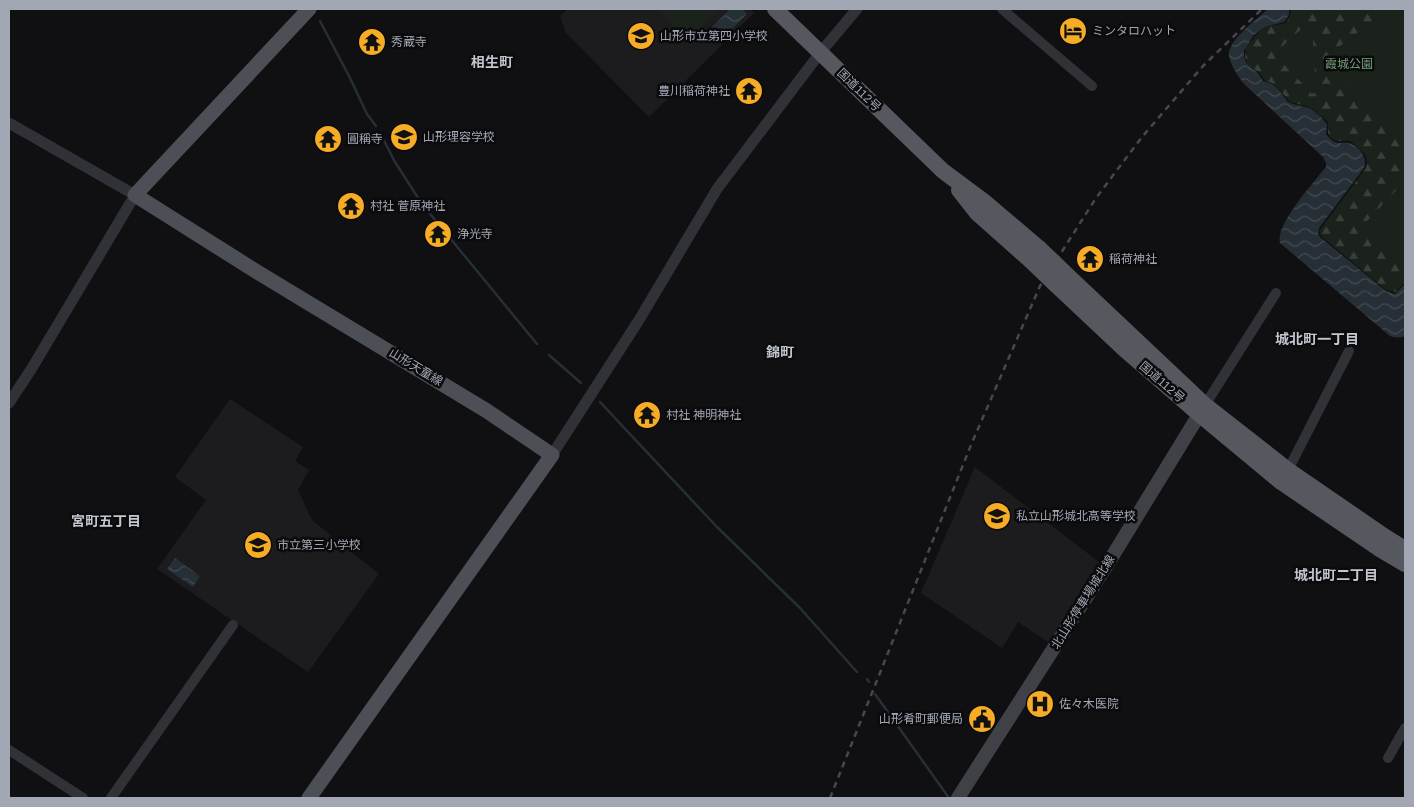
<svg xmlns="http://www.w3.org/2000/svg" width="1414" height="807" font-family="Helvetica,'Noto Sans JP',sans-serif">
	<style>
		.built { fill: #1c1c1f }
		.green { fill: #1b221b }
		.forest { fill: url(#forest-firs); fill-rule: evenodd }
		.water { fill: url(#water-waves) }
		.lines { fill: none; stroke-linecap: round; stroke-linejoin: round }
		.stream { stroke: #272f36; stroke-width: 2.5 }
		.minor { stroke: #313237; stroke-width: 10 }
		.tertiary { stroke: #313237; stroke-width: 11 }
		.secondary { stroke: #3f4147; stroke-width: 14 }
		.primary { stroke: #4d4f56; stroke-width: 15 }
		.trunk { stroke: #55585f; stroke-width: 16 }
		.rail { stroke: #46484e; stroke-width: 2.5; stroke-dasharray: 6 5; stroke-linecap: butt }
		.trunk-bridge { stroke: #55585f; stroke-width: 16 }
		.labels { text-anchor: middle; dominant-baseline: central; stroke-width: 5; stroke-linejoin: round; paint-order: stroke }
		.poi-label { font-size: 12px; fill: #a1a7b3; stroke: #0b0b0d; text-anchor: start }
		.park-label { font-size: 12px; fill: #779f79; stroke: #0b0b0d }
		.street-label { font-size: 12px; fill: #a1a7b3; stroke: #0b0b0d }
		.neighbourhood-label { font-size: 14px; font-weight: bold; fill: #c2c6cf; stroke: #0b0b0d }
	</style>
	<defs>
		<pattern id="forest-firs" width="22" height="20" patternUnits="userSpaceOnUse" patternTransform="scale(1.25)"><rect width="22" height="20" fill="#1b221b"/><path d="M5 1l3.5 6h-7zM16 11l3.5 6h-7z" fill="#393f3a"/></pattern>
		<pattern id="water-waves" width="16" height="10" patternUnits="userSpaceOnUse" patternTransform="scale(1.25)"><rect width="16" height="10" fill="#272f36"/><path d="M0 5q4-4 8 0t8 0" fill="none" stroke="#434a51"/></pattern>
	</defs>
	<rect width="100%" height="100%" fill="#101012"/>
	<!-- built -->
	<g class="built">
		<polygon points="568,9 750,9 754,13 649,117 566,33 560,16"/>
		<polygon points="230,399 303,447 295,461 309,470 298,490 312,520 379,574 308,672 157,569 206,500 175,477"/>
		<polygon points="975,467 1103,565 1051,644 1018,622 1002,648 921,593"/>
	</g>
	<!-- green -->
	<g class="green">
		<polygon points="657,9 720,9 687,40"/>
		<polygon points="1304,9 1405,9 1405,281 1321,234 1368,165 1369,158 1321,114 1263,44"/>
	</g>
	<!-- forest -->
	<path class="forest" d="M1291,9H1388L1336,49L1333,58L1338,70L1405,143V181L1367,221L1366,227L1392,252H1397L1405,245V282L1396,292L1386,290L1321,236L1319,231L1366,168C1370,157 1360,143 1349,141C1342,140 1336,143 1330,137C1326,132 1329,127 1328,122L1310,107L1290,102L1279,89L1272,83L1265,81L1259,72L1250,67L1247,62L1245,57L1246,47L1260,31L1264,27L1286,23L1290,16ZM1310,21L1312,24L1316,92L1312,94L1276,56V52Z"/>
	<!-- water -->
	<g class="water">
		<polygon points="730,9 742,9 747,14 722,39 711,28"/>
		<path d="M1268,9H1289V15L1284,22L1264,27L1253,36L1244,51V57L1246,62L1250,67L1258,73L1263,81L1272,84L1279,90L1288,102L1293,104L1310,108L1320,116L1327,124L1326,134C1329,137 1331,141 1335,142C1340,144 1344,142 1348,143C1359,145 1368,158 1364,168L1319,228L1318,233L1320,237L1386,291L1395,294L1405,284V336C1400,338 1395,338 1390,336L1280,243C1275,225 1314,182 1326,167V163L1323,157L1244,84C1238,76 1231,66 1229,56C1226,42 1258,18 1268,9Z"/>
		<polygon points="175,558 200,576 193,587 167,569"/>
	</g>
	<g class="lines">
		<!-- stream -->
		<g class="stream">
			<polyline points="320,21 350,78 367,114 376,126"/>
			<polyline points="380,133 395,162 422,204 537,344"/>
			<polyline points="549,355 581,383"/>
			<polyline points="600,402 717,527 800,608 857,672"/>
			<polyline points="867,679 869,682"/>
			<polyline points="875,694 949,798"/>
		</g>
		<!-- minor -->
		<g class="minor">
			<polyline points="1002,9 1092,86"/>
			<polyline points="1205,405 1276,293"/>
			<polyline points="1288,470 1349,351"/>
			<polyline points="9,750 83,798"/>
			<polyline points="1388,758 1405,728"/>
			<polyline points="111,798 233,625"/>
		</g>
		<!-- tertiary -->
		<g class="tertiary">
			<polyline points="9,123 135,195 32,368 9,403"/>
			<polyline points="552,455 639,320 717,189 820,53 857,9"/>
		</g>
		<!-- secondary -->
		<polyline class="secondary" points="958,798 1107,565 1205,405"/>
		<!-- primary -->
		<polyline class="primary" points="309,9 135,195 254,270 487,411 552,455 309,798"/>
		<!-- trunk -->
		<g class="trunk">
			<polyline points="775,9 943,171 986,203 1039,248"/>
			<polyline points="959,190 977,213 1031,261"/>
			<polyline points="1064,272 1205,405 1288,470 1384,536 1405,549"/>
			<polyline points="1056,285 1124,349 1199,414 1281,482 1378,548 1405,564"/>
		</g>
		<!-- rail -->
		<polyline class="rail" points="830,798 971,445 1040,286 1096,198 1142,137 1203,66 1262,9"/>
		<!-- trunk-bridge -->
		<g class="trunk-bridge">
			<polyline points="1039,248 1064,272"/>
			<polyline points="1031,261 1056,285"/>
		</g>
	</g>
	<!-- icons -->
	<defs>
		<g id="hotel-disc" transform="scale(1.4375)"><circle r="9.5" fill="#f6ad25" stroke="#0b0b0d"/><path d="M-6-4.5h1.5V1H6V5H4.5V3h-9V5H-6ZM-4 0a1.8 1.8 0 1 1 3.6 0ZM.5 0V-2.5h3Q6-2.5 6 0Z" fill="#111"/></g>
		<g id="school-disc" transform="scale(1.4375)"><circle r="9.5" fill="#f6ad25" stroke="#0b0b0d"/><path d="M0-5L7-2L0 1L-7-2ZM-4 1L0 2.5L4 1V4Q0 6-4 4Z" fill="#111"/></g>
		<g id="temple-disc" transform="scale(1.4375)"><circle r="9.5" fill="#f6ad25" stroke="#0b0b0d"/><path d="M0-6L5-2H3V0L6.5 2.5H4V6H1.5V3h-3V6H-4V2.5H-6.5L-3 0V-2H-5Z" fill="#111"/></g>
		<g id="hospital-disc" transform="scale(1.4375)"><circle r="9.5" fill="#f6ad25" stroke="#0b0b0d"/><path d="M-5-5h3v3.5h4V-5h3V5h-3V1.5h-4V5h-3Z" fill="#111"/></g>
		<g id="civic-disc" transform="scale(1.4375)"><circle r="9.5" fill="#f6ad25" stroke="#0b0b0d"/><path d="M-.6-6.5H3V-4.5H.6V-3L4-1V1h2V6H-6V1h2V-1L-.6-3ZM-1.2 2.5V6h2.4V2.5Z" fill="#111"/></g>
	</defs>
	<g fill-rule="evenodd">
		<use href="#hotel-disc" x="1073" y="31"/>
		<use href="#school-disc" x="641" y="36"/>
		<use href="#temple-disc" x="372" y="42"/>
		<use href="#temple-disc" x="749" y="91"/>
		<use href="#school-disc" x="404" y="137"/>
		<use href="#temple-disc" x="328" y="139"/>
		<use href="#temple-disc" x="351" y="206"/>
		<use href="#temple-disc" x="438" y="234"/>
		<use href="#temple-disc" x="1090" y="259"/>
		<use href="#temple-disc" x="647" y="415"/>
		<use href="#school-disc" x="997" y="516"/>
		<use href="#school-disc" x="258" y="545"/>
		<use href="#hospital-disc" x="1040" y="704"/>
		<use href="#civic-disc" x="982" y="719"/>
	</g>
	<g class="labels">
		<!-- poi labels -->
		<g class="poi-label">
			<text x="1092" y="31">ミンタロハット</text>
			<text x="660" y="36">山形市立第四小学校</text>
			<text x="391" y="42">秀蔵寺</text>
			<text x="730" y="91" text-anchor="end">豊川稲荷神社</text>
			<text x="423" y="137">山形理容学校</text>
			<text x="347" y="139">圓稱寺</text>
			<text x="370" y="206">村社 菅原神社</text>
			<text x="457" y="234">浄光寺</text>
			<text x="1109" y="259">稲荷神社</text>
			<text x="666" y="415">村社 神明神社</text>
			<text x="1016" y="516">私立山形城北高等学校</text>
			<text x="277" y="545">市立第三小学校</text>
			<text x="1059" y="704">佐々木医院</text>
			<text x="963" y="719" text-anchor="end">山形肴町郵便局</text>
		</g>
		<!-- park labels -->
		<g class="park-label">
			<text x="1349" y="64">霞城公園</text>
		</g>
		<!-- street labels -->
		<g class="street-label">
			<text transform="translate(859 90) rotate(44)">国道112号</text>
			<text transform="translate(416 367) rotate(31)">山形天童線</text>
			<text transform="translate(1162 382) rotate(41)">国道112号</text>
			<text transform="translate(1083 602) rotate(-58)">北山形停車場城北線</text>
		</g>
		<!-- neighbourhood labels -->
		<g class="neighbourhood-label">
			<text x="492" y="62">相生町</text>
			<text x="1317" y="339">城北町一丁目</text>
			<text x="780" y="352">錦町</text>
			<text x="106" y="521">宮町五丁目</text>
			<text x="1336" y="575">城北町二丁目</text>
		</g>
	</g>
	<!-- border -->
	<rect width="1414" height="807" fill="none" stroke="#a1a7b3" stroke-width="20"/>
</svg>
